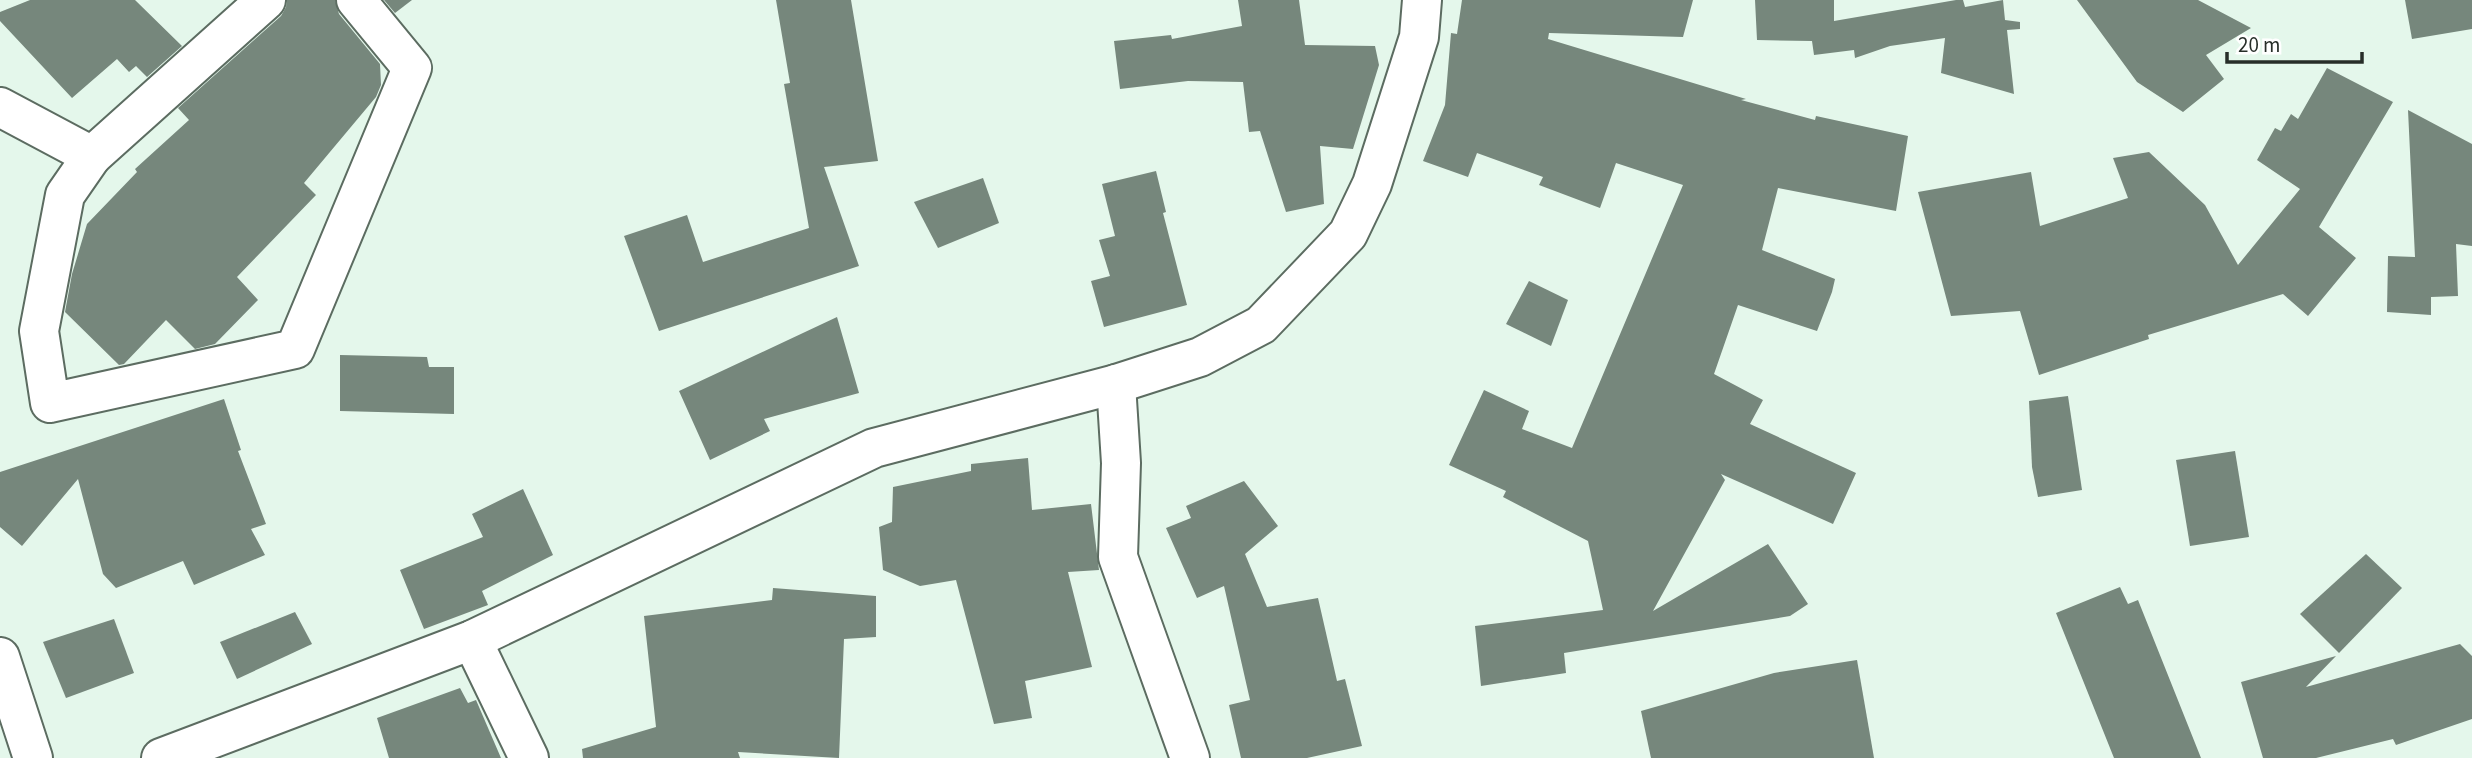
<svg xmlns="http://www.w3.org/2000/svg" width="2472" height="758" font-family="'Source Sans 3',sans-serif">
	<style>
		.building { fill: #76877c }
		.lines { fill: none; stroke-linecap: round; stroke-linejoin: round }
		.minor-casing { stroke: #5c6c61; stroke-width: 42 }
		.minor { stroke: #fff; stroke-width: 38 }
	</style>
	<rect width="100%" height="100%" fill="#e4f7eb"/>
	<!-- building -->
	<g class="building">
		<polygon points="30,0 135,0 182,46 147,77 136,66 129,72 117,59 72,98 0,21 0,12"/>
		<polygon points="287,0 335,0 339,14 380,64 381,85 376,97 304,183 316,195 237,277 258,300 215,344 195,349 166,320 124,364 119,365 65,312 72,274 87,224 137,172 135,169 189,120 178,108 281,16 286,7"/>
		<polygon points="384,0 412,0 395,13"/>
		<polygon points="776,0 851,0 878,161 824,167 859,266 659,331 624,236 687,215 703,262 809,228 784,84 790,83"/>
		<polygon points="1238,0 1299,0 1305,45 1375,46 1379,65 1353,149 1320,146 1324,204 1286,212 1260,131 1249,132 1243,82 1188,81 1120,89 1114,41 1171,35 1172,39 1242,26"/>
		<polygon points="1462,0 1693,0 1683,37 1549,33 1548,39 1746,99 1741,100 1815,120 1816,116 1908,136 1896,211 1778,188 1762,250 1835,279 1832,292 1817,331 1738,305 1714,374 1763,400 1750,424 1856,473 1833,524 1721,474 1725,480 1653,611 1768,544 1808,604 1790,616 1564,653 1566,673 1481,686 1475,626 1603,610 1588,541 1503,497 1506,491 1449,465 1484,390 1529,411 1522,429 1572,448 1683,185 1616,163 1600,208 1539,185 1543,177 1477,153 1468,177 1423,161 1445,105 1451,33 1457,34"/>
		<polygon points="1755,0 1834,0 1834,21 1956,0 1963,0 1965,7 2003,0 2005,20 2020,22 2020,29 2007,30 2014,94 1941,73 1945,38 1890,46 1855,58 1854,50 1814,55 1812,41 1757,40"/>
		<polygon points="2077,0 2198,0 2251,28 2206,55 2224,79 2183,112 2137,82"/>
		<polygon points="2405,0 2472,0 2472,29 2412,39"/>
		<polygon points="2327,68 2393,102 2319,227 2356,258 2308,316 2283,294 2148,335 2149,339 2039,375 2020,311 1951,316 1918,192 2031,172 2040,226 2128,198 2113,158 2149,152 2205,205 2238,265 2300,189 2257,160 2275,128 2281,131 2291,114 2298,119"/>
		<polygon points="2408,110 2472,144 2472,246 2456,244 2458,296 2431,297 2431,315 2387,312 2388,256 2415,257"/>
		<polygon points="1156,171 1166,212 1163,213 1187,305 1104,327 1091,281 1110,276 1099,240 1115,236 1102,184"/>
		<polygon points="983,178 999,223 938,248 914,202"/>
		<polygon points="1529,281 1568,300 1551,346 1506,324"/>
		<polygon points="837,317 859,393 764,419 770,431 710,460 679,391"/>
		<polygon points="340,355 427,357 429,367 454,367 454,414 340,411"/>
		<polygon points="2068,396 2082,490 2038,497 2032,467 2029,401"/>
		<polygon points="224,399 241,450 238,451 266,524 251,529 265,555 194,585 183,561 116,588 103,574 78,479 22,546 0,527 0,472"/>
		<polygon points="2235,451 2249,537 2190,546 2176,460"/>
		<polygon points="1028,458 1032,510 1091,504 1099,570 1068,572 1092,667 1025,681 1032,718 994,724 956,580 920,586 883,570 879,527 892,522 893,487 971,471 971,464"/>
		<polygon points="1244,481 1278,526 1245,554 1267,607 1318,598 1337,681 1345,679 1362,746 1307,758 1241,758 1229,705 1250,700 1224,586 1197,598 1166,528 1191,518 1186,506"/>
		<polygon points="523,489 553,555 482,591 488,605 424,629 400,570 483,537 472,514"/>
		<polygon points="2366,554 2402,588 2339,653 2300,614"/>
		<polygon points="2120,587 2128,604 2138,600 2201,758 2114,758 2056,613"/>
		<polygon points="773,588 876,596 876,637 844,639 839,758 738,752 740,758 583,758 582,749 656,727 644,616 772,600"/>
		<polygon points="295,612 312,644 237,679 220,642"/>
		<polygon points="114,619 134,673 66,698 43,642"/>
		<polygon points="2460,644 2472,656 2472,719 2396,745 2393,739 2316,758 2263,758 2241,682 2336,656 2306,687"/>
		<polygon points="1857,660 1874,758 1651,758 1641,711 1774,673"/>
		<polygon points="460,688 468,703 476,700 501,758 389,758 377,718"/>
	</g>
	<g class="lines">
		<!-- minor casing -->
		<g class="minor-casing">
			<g id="minor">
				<polyline points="0,107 92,156 266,0"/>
				<polyline points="92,156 65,195 39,331 50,403 295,349 412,68 356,0"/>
				<polyline points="1116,384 1121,463 1118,557 1190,758"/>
				<polyline points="472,640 529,758"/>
				<polyline points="0,657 33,758"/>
				<polyline points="161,758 472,640 874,448 1116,384 1200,357 1261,325 1348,234 1372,184 1419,37 1422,0"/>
			</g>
		</g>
		<!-- minor -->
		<use href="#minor" class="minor"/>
	</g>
	<!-- scale -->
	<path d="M2227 52v10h135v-10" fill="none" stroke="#272e29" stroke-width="3.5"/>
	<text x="2238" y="52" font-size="21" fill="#272e29" stroke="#ffffff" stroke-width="5" paint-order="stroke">20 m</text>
</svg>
